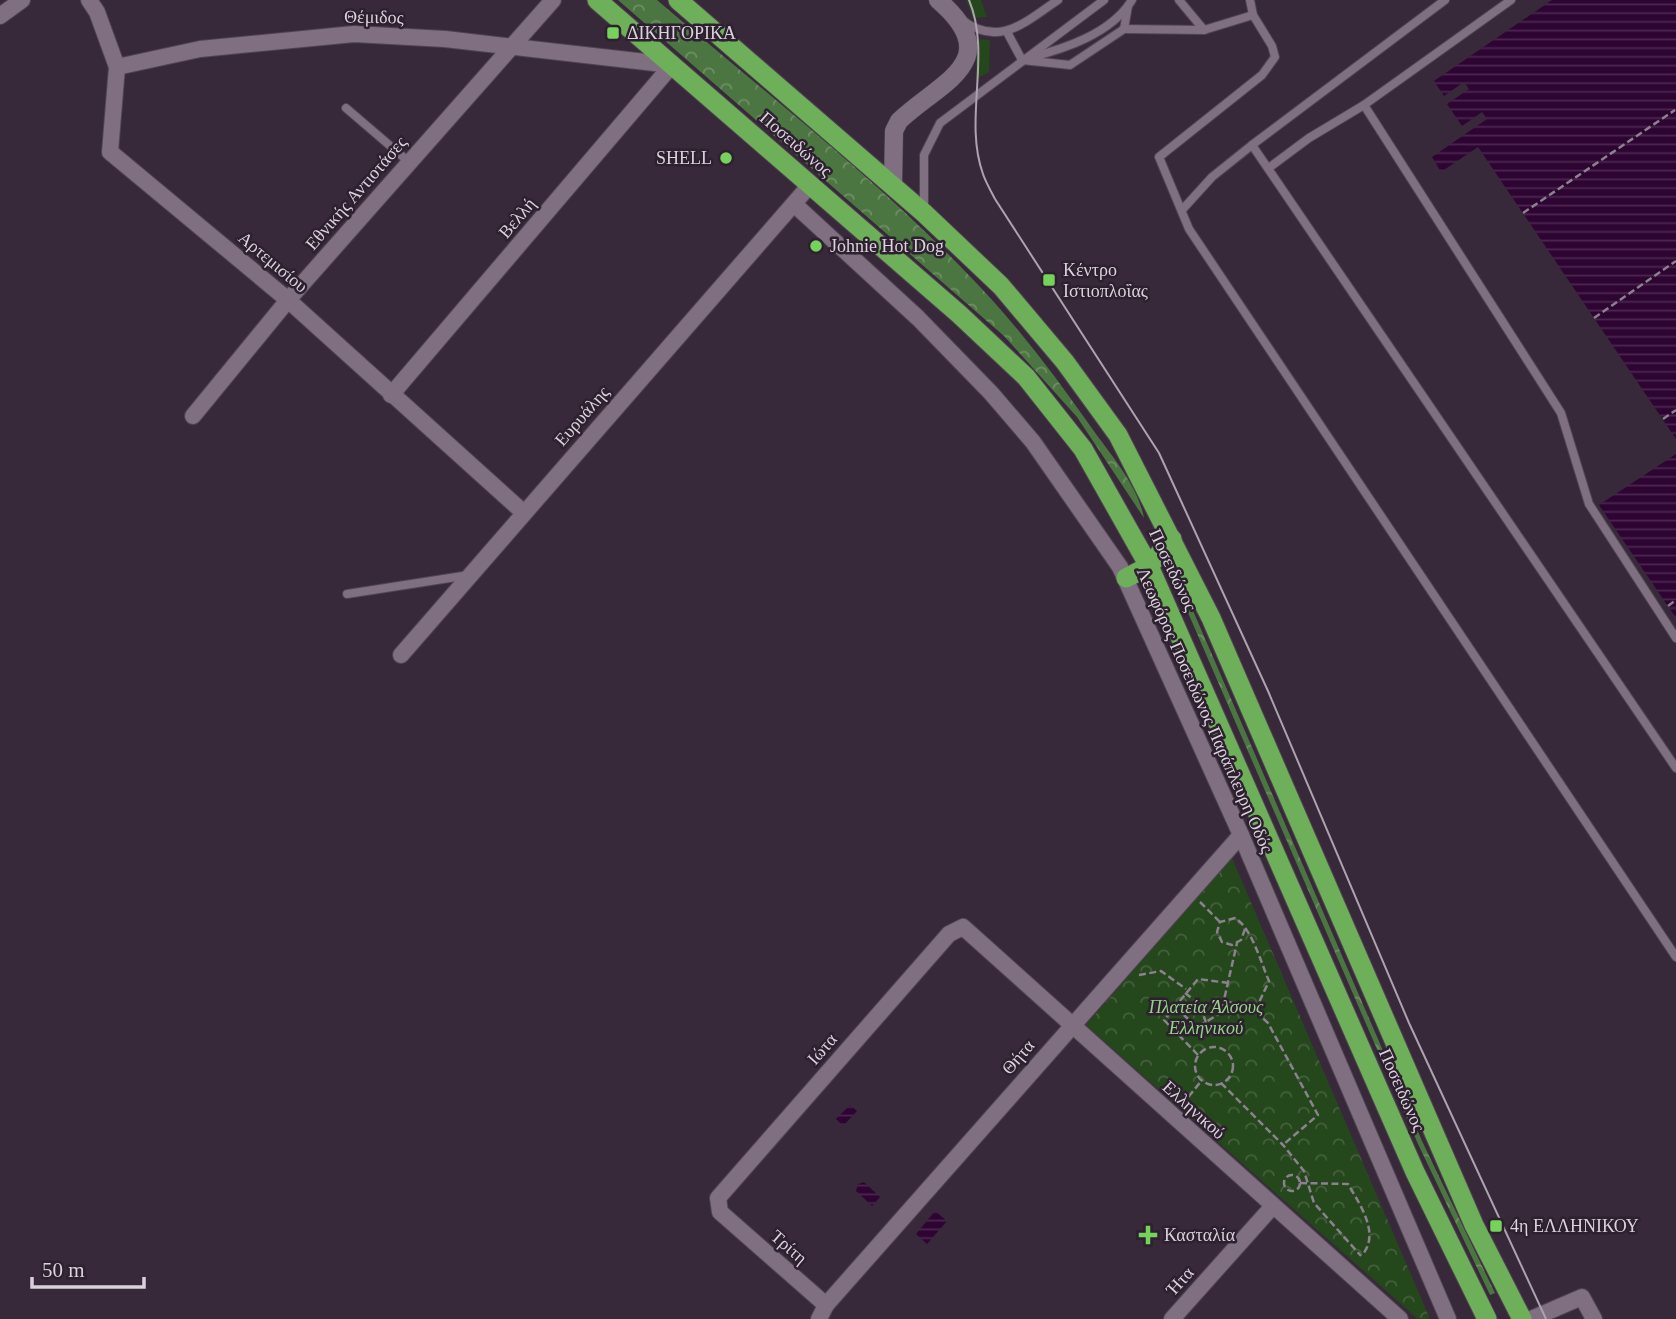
<svg xmlns="http://www.w3.org/2000/svg" width="1676" height="1319" font-family="'Times New Roman',serif">
	<style>
		.grass { fill: #25471c }
		.forest { fill: url(#forest-crowns) }
		.park { fill: url(#park-crowns) }
		.water { fill: url(#water-rules) }
		.lines { fill: none; stroke-linecap: round; stroke-linejoin: round }
		.service-casing { stroke: #504451; stroke-width: 10 }
		.minor-casing { stroke: #504451; stroke-width: 18 }
		.tertiary-casing { stroke: #504451; stroke-width: 19 }
		.trunk-casing { stroke: #504451; stroke-width: 21 }
		.path { stroke: #8c818e; stroke-width: 2.5; stroke-dasharray: 7 3.5; stroke-linecap: butt }
		.service { stroke: #7f6f81; stroke-width: 8 }
		.minor { stroke: #7f6f81; stroke-width: 16 }
		.tertiary { stroke: #7f6f81; stroke-width: 18 }
		.trunk { stroke: #6eb05a; stroke-width: 19 }
		.tram { stroke: #ada3af; stroke-width: 2 }
		.poi-dot { fill: #75d25b; stroke: #2d202f; stroke-width: 2.5 }
		.labels { text-anchor: middle; dominant-baseline: central; stroke-width: 5; stroke-linejoin: round; paint-order: stroke }
		.street-label { font-size: 18px; fill: #dad1dc; stroke: #2d202f }
		.poi-label { font-size: 18px; fill: #dad1dc; stroke: #2d202f; text-anchor: start }
		.park-label { font-size: 18px; font-style: italic; fill: #94d285; stroke: #2d202f }
	</style>
	<defs>
		<pattern id="forest-crowns" width="20" height="18" patternUnits="userSpaceOnUse" patternTransform="scale(1.75)"><rect width="20" height="18" fill="#4c7641"/><path d="M2 6a3 3 0 1 1 6 0M12 15a3 3 0 1 1 6 0" fill="none" stroke="#6e8f65"/></pattern>
		<pattern id="park-crowns" width="20" height="18" patternUnits="userSpaceOnUse" patternTransform="scale(1.75)"><rect width="20" height="18" fill="#25471c"/><path d="M2 6a3 3 0 1 1 6 0M12 15a3 3 0 1 1 6 0" fill="none" stroke="#44603c"/></pattern>
		<pattern id="water-rules" width="6" height="5" patternUnits="userSpaceOnUse" patternTransform="scale(1.75)"><rect width="6" height="5" fill="#2d0432"/><path d="M0 2.5h6" fill="none" stroke="#4b284f"/></pattern>
	</defs>
	<rect width="100%" height="100%" fill="#372939"/>
	<!-- grass -->
	<g class="grass">
		<polygon points="966,0 981,0 987,17 973,18"/>
		<polygon points="976,39 990,40 989,72 976,79"/>
	</g>
	<!-- forest -->
	<g class="forest">
		<path d="M618,0H657C770,97 892,190 993,301C1029,341 1060,383 1091,427C1110,454 1138,485 1144,518L1077,417L1004,336Z"/>
		<polygon points="1178,576 1422,1141 1495,1293 1490,1295 1418,1144 1173,578"/>
	</g>
	<!-- park -->
	<polygon class="park" points="1232,858 1430,1319 1418,1319 1086,1025"/>
	<!-- water -->
	<g class="water">
		<polygon points="1552,0 1676,0 1676,439 1478,147 1441,172 1432,157 1487,119 1482,112 1462,126 1447,104 1469,89 1464,82 1444,96 1434,81"/>
		<polygon points="1676,454 1676,618 1599,505"/>
		<polygon points="850,1105 857,1111 843,1126 836,1119"/>
		<polygon points="864,1182 880,1197 872,1206 856,1191 858,1184"/>
		<polygon points="935,1211 947,1221 927,1244 916,1234"/>
	</g>
	<g class="lines">
		<!-- service casing -->
		<g class="service-casing">
			<g id="service">
				<polyline points="1250,0 1253,15"/>
				<path d="M962,20C1000,48 1025,22 1058,0"/>
				<polyline points="1124,29 1204,30 1179,0"/>
				<polyline points="1204,30 1253,15 1272,46 1275,57 1262,75 1159,157 1189,229 1676,957"/>
				<polyline points="1007,32 1022,60"/>
				<path d="M1028,58C1064,49 1111,34 1132,0"/>
				<polyline points="1022,60 1070,65 1124,29 1128,6"/>
				<polyline points="1364,105 1561,413 1589,504 1676,638"/>
				<polyline points="346,108 409,162"/>
				<polyline points="1252,145 1676,768"/>
				<polyline points="1270,167 1309,138 1364,105 1511,0"/>
				<polyline points="924,210 924,155 940,123 1104,0"/>
				<polyline points="1182,210 1212,177 1252,145 1445,0"/>
				<polyline points="347,594 469,575"/>
			</g>
		</g>
		<!-- minor casing -->
		<g class="minor-casing">
			<g id="minor">
				<polyline points="89,0 97,12 117,67 110,152 288,300 524,513"/>
				<polyline points="0,16 22,0"/>
				<polyline points="117,67 200,49 354,34 445,39 672,65"/>
				<polyline points="794,204 918,318 991,393 1033,442 1120,567 1241,835 1448,1319"/>
				<polyline points="391,395 672,65"/>
				<polyline points="193,416 288,300 553,0"/>
				<polyline points="401,655 810,185"/>
				<polyline points="826,1305 1241,835"/>
				<polyline points="819,1319 826,1305 720,1212 718,1198 949,934 963,927 1400,1319"/>
				<polyline points="1172,1319 1273,1206"/>
				<polyline points="1531,1319 1582,1297 1594,1319"/>
			</g>
		</g>
		<!-- tertiary casing -->
		<g class="tertiary-casing">
			<path id="tertiary" d="M893,187L894,131L899,121C938,83 1009,61 938,0"/>
		</g>
		<!-- trunk casing -->
		<g class="trunk-casing">
			<g id="trunk">
				<polyline points="597,0 959,314 1026,377 1083,449 1149,566 1415,1172 1487,1319"/>
				<polyline points="678,0 924,213 1001,286 1065,362 1118,435 1211,618 1474,1225 1522,1319"/>
				<polyline points="1126,578 1149,566 1172,539"/>
			</g>
		</g>
		<!-- path -->
		<g class="path">
			<polyline points="1523,213 1675,110"/>
			<polyline points="1594,318 1676,261"/>
			<polyline points="1663,419 1676,410"/>
			<polyline points="1668,606 1676,600"/>
			<polyline points="1200,902 1220,922"/>
			<path d="M1245,929L1241,940L1232,945L1222,942L1217,932L1220,922L1235,918C1252,928 1261,963 1269,981L1255,1011"/>
			<polyline points="1139,975 1161,971 1186,989"/>
			<polyline points="1185,993 1200,1004 1206,1023"/>
			<polyline points="1226,1001 1255,1011 1268,1023 1318,1115 1284,1144"/>
			<polyline points="1175,1007 1197,1027 1221,1013 1237,943"/>
			<circle cx="1214" cy="1066" r="19"/>
			<polyline points="1198,1055 1164,1020 1198,979 1229,983"/>
			<polyline points="1221,1083 1283,1145 1304,1171 1314,1203 1361,1256"/>
			<polyline points="1182,1105 1202,1080"/>
			<circle cx="1292" cy="1183" r="8"/>
			<path d="M1300,1183L1348,1184C1359,1203 1381,1234 1362,1255"/>
		</g>
		<!-- service -->
		<use href="#service" class="service"/>
		<!-- minor -->
		<use href="#minor" class="minor"/>
		<!-- tertiary -->
		<use href="#tertiary" class="tertiary"/>
		<!-- trunk -->
		<use href="#trunk" class="trunk"/>
		<!-- tram -->
		<path class="tram" d="M969,0C992,55 963,119 983,174C986,183 991,191 995,199L1159,453L1268,691L1409,1023L1546,1319"/>
	</g>
	<!-- markers -->
	<g class="poi-dot">
		<rect x="606" y="26" width="14" height="14" rx="3.5"/>
		<circle cx="726" cy="158" r="7"/>
		<circle cx="816" cy="246" r="7"/>
		<rect x="1042" y="273" width="14" height="14" rx="3.5"/>
		<rect x="1489" y="1219" width="14" height="14" rx="3.5"/>
		<path d="M1144.5 1224.5h7v7h7v7h-7v7h-7v-7h-7v-7h7z"/>
	</g>
	<g class="labels">
		<!-- street labels -->
		<g class="street-label">
			<text transform="translate(374 17) rotate(1)">Θέμιδος</text>
			<text transform="translate(796 144) rotate(41)">Ποσειδώνος</text>
			<text transform="translate(356 193) rotate(-49)">Εθνικής Αντιοτάσες</text>
			<text transform="translate(517 218) rotate(-50)">Βελλή</text>
			<text transform="translate(273 262) rotate(40)">Αρτεμισίου</text>
			<text transform="translate(582 416) rotate(-49)">Ευρυάλης</text>
			<text transform="translate(1173 570) rotate(65)">Ποσειδώνος</text>
			<text transform="translate(1205 710) rotate(66)">Λεωφόρος Ποσειδώνος Παράπλευρη Οδός</text>
			<text transform="translate(822 1049) rotate(-49)">Ιώτα</text>
			<text transform="translate(1018 1057) rotate(-49)">Θήτα</text>
			<text transform="translate(1402 1090) rotate(66)">Ποσειδώνος</text>
			<text transform="translate(1194 1110) rotate(42)">Ελληνικού</text>
			<text transform="translate(789 1247) rotate(41)">Τρίτη</text>
			<text transform="translate(1180 1281) rotate(-48)">Ήτα</text>
		</g>
		<!-- poi labels -->
		<g class="poi-label">
			<text x="627" y="33">ΔΙΚΗΓΟΡΙΚΑ</text>
			<text x="712" y="158" text-anchor="end">SHELL</text>
			<text x="830" y="246">Johnie Hot Dog</text>
			<text x="1063" y="270">Κέντρο<tspan x="1063" dy="21">Ιστιοπλοΐας</tspan></text>
			<text x="1510" y="1226">4η ΕΛΛΗΝΙΚΟΥ</text>
			<text x="1164" y="1235">Κασταλία</text>
		</g>
		<!-- park labels -->
		<g class="park-label">
			<text x="1206" y="1007">Πλατεία Άλσους<tspan x="1206" dy="21">Ελληνικού</tspan></text>
		</g>
	</g>
	<!-- scale -->
	<path d="M32 1277v10h112v-10" fill="none" stroke="#dad1dc" stroke-width="3.5"/>
	<text x="42" y="1277" font-size="21" fill="#dad1dc" stroke="#2d202f" stroke-width="5" paint-order="stroke">50 m</text>
</svg>
